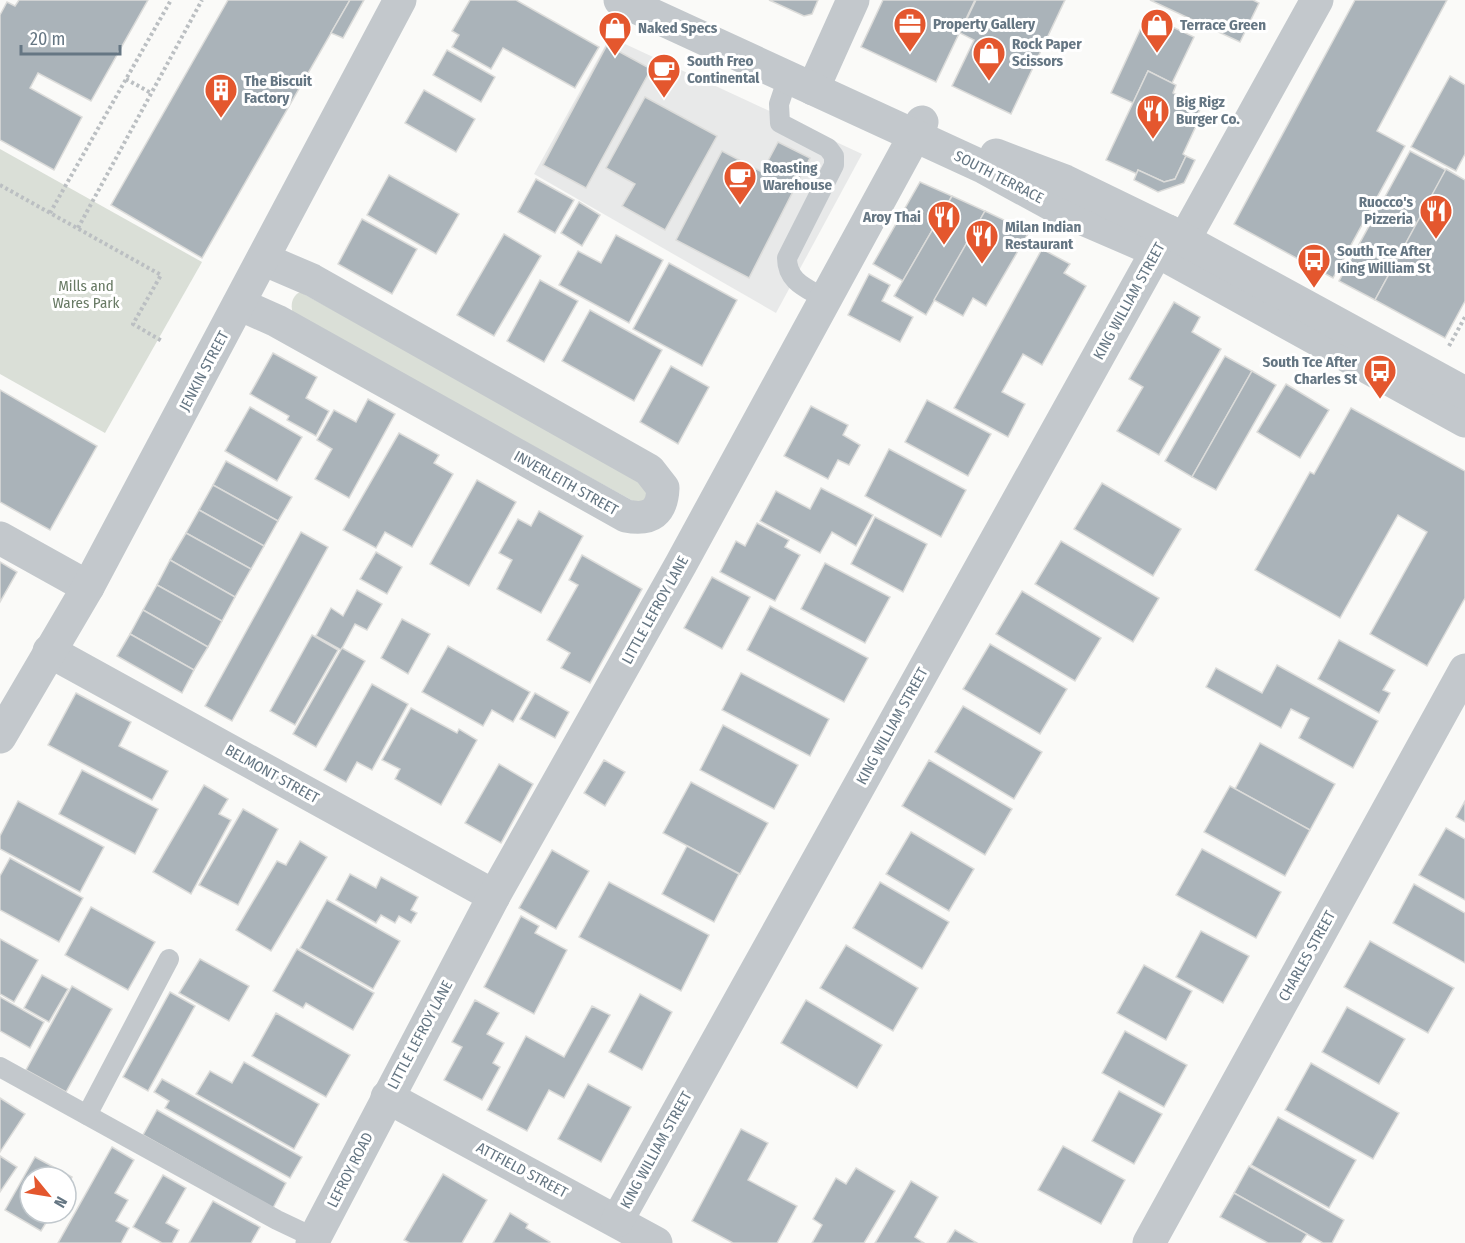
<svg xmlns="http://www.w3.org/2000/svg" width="1465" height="1243" font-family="'Fira Sans Condensed',sans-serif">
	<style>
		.built { fill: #e8e9e9 }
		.green { fill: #dadfd7 }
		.building { fill: #aab3b9; stroke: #dcdcda; stroke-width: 1.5 }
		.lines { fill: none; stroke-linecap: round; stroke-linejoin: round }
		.path { stroke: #bbbfc2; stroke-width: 4; stroke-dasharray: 3 3; stroke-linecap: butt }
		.service { stroke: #c3c8cc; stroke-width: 20 }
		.minor { stroke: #c3c8cc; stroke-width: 33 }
		.tertiary { stroke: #c3c8cc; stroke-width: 33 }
		.labels { text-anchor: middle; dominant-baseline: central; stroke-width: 6; stroke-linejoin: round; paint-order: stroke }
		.poi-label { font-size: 15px; font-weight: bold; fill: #657683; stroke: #fff; text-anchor: start }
		.street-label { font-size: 15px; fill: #657683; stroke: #fff }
		.park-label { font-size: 15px; fill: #687a64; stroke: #fff }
	</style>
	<rect width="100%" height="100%" fill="#fafaf8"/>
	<!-- built -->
	<polygon class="built" points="610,37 862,154 776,313 534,174"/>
	<!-- green -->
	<g class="green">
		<polygon points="0,149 202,262 105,433 0,374"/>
		<path d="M300,292L650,482L644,507L293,314C290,305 292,296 300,292Z"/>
	</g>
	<!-- building -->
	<g class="building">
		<polygon points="19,0 148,0 91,101 38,73 30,88 82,117 54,170 0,140 0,15 7,2 15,6"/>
		<polygon points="228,0 350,0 202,258 111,205"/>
		<polygon points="350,0 364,0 343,38 331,33"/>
		<polygon points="470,0 516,0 599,47 575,88 503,48 491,69 452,47 459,35 452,31"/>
		<polygon points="769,0 818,0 812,14 804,16"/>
		<polygon points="883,0 975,0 936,82 861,47"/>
		<polygon points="976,0 1065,0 1011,114 952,86 974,40 960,33"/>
		<polygon points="1150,0 1253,0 1259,3 1240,42"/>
		<polygon points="1355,0 1447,0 1377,131 1405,146 1333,278 1234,224"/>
		<polygon points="1147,15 1194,37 1172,83 1148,71 1133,103 1111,93"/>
		<polygon points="607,45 651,69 586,188 543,165"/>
		<polygon points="447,50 495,77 481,102 433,75"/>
		<polygon points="1148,71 1176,85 1173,93 1201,107 1193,125 1196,126 1183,154 1186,156 1175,179 1164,182 1138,170 1137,174 1106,160"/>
		<polygon points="1450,76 1465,85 1465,154 1456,171 1411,147"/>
		<polygon points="424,90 475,119 456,152 405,123"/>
		<polygon points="645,97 717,136 665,230 622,206 635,184 606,168"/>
		<polygon points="778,142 810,158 749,278 676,240 722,151 762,172"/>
		<polygon points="1410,151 1446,170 1375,300 1339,281"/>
		<polygon points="1186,156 1195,160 1184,183 1158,192 1134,180 1138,170 1164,182 1175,179"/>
		<polygon points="1446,169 1465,180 1465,301 1445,338 1375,300"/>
		<polygon points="389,175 459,214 436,254 367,215"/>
		<polygon points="536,179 574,200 555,233 518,212"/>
		<polygon points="920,182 952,196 903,281 873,264"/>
		<polygon points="952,196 985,211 926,315 894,296"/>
		<polygon points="579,202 600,215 582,246 561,233"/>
		<polygon points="985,211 1029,232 986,306 973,298 963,316 934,300"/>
		<polygon points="362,219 417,249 392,294 338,264"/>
		<polygon points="504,234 541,256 494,336 457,315"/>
		<polygon points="616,235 663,260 629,323 559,285 578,251 601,263"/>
		<polygon points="1042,249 1070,264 1064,273 1086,286 1042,365 1023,354 1002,392 1025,404 1008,437 954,408"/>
		<polygon points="669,263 737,300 702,366 633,329"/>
		<polygon points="869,274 890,285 882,301 913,317 900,342 848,315"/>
		<polygon points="540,280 578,301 544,362 507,341"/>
		<polygon points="1174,302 1200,317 1192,332 1221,349 1159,455 1117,431 1143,387 1129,379"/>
		<polygon points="590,310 662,350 634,401 562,361"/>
		<polygon points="273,353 317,377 306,398 329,411 316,436 287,420 289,416 250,394"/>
		<polygon points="1225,356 1252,371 1192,477 1165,461"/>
		<polygon points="671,366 709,387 678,444 640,422"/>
		<polygon points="1252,371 1276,385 1216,490 1192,477"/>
		<polygon points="1286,384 1329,410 1300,458 1257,432"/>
		<polygon points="0,390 97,446 50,530 0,502"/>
		<polygon points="368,399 395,414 349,498 315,479 332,449 317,440 334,410 356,422"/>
		<polygon points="927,400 991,434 968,476 905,442"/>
		<polygon points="811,406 848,425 843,435 860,445 849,465 838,460 828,479 784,456"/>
		<polygon points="250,407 302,437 277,481 225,451"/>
		<polygon points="1351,408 1465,471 1465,598 1427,666 1370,634 1427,532 1398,515 1340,618 1255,570 1310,472 1314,474"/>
		<polygon points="399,433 439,455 434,463 453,474 412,547 385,532 376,548 343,530"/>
		<polygon points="889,449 966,490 941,537 865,496"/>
		<polygon points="226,461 292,497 278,521 213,485"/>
		<polygon points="477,480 516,502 469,586 430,564"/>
		<polygon points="1102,483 1181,529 1153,576 1074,529"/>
		<polygon points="213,485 278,521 264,546 199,510"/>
		<polygon points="821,488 873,515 856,546 832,532 820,553 760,521 776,491 810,509"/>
		<polygon points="199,510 264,546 251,569 186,533"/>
		<polygon points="539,511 583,536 541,613 497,589 512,560 499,553 518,519 531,526"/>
		<polygon points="875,517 927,544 903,592 851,564"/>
		<polygon points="757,523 789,540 785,547 800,555 775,601 720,572 736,541 745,546"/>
		<polygon points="301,532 328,547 232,721 205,706"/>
		<polygon points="186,533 251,569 235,597 170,560"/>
		<polygon points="1061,541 1159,598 1133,642 1035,584"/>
		<polygon points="376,552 402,567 387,594 360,579"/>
		<polygon points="582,555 642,589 590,683 561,668 570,653 547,640 578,585 569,580"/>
		<polygon points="170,560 235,597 222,621 157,585"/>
		<polygon points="0,562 17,572 0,602"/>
		<polygon points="825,563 890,597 865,643 801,609"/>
		<polygon points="712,577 750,597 722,649 684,628"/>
		<polygon points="157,585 222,621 208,647 143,610"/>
		<polygon points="357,590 382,604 367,630 355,624 341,650 316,636 331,608 343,616"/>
		<polygon points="1022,591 1101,638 1075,681 996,634"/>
		<polygon points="770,606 868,658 844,702 747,650"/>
		<polygon points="143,610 208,647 194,670 130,634"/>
		<polygon points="402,619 430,634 408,674 381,658"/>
		<polygon points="130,634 194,670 182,693 117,656"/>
		<polygon points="312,635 338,650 295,725 270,711"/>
		<polygon points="1339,640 1395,670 1383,690 1390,693 1379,713 1318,679"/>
		<polygon points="990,644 1067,689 1040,734 963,689"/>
		<polygon points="448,646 530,692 513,722 492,710 483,726 422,692"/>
		<polygon points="342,648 365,661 316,747 293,734"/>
		<polygon points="1277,665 1378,721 1353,768 1299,738 1309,718 1291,709 1281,728 1206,687 1216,668 1262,693"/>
		<polygon points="741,673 829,719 810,756 722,710"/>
		<polygon points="372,684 408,704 372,770 357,762 346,782 324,770"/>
		<polygon points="76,693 131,722 119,746 168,771 152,800 48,745"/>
		<polygon points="535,693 569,712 555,738 520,719"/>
		<polygon points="963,706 1042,752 1014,799 935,752"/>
		<polygon points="411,708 457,733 459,729 477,740 441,805 395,779 400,769 382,760"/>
		<polygon points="723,725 798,765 774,809 700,770"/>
		<polygon points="1260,743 1335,784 1310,830 1235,789"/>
		<polygon points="604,760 625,772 605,806 584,793"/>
		<polygon points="929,760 1012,809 985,855 902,806"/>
		<polygon points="499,764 533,784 501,843 465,823"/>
		<polygon points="82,770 158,809 135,854 59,814"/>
		<polygon points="691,782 768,823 740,874 663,833"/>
		<polygon points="204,785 228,799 219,814 231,820 191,894 153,872"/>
		<polygon points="1230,786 1310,830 1285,876 1204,832"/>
		<polygon points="18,801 104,847 80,892 0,849 0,836"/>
		<polygon points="1465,801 1465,822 1456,817"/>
		<polygon points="243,809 278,829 238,905 199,885"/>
		<polygon points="1446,828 1465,839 1465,900 1419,875"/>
		<polygon points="911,832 974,869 949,911 886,874"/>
		<polygon points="300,841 327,857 271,951 236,930 277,861 286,865"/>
		<polygon points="687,846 739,874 714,922 662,894"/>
		<polygon points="1202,849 1281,892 1256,938 1176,895"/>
		<polygon points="552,850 589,871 556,929 519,908"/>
		<polygon points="10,858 83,898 59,942 0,910 0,876"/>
		<polygon points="350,874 376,888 381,877 418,897 411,910 417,913 411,923 399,916 395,923 381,915 376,923 336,900"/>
		<polygon points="609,882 709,935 681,991 579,937"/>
		<polygon points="880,882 949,922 922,969 853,928"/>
		<polygon points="1414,884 1465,913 1465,963 1393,923"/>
		<polygon points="327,900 400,941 373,989 300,948"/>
		<polygon points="91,907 155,942 128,990 65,955"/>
		<polygon points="521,916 539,926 535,933 567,950 534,1014 484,987"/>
		<polygon points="1201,931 1249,956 1223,1003 1176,977"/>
		<polygon points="0,939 38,960 14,1002 0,994"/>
		<polygon points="1370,941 1454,988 1428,1033 1344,987"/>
		<polygon points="846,945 918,988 893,1031 820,988"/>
		<polygon points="297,949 374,993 353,1030 306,1003 303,1008 273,991"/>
		<polygon points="200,959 249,986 229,1021 179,993"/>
		<polygon points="1144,965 1192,991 1166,1040 1117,1013"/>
		<polygon points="42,975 68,989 49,1022 24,1008"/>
		<polygon points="72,986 112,1009 66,1092 26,1070"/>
		<polygon points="170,992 195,1006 148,1091 123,1077"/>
		<polygon points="640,994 672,1012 642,1070 609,1052"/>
		<polygon points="0,997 44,1022 30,1048 0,1031"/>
		<polygon points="475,1000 499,1013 487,1034 504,1043 493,1063 500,1067 482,1100 444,1080 462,1047 452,1042"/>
		<polygon points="806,1000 882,1045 857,1088 781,1043"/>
		<polygon points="592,1006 610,1015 564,1098 549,1090 527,1131 487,1110 526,1036 564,1057"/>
		<polygon points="1347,1007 1405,1039 1379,1084 1322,1052"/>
		<polygon points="276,1013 350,1055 326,1097 252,1056"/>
		<polygon points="1125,1031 1187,1065 1164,1107 1102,1073"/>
		<polygon points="244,1062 319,1104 294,1149 196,1094 210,1071 232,1083"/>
		<polygon points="1311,1063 1399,1113 1373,1159 1285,1110"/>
		<polygon points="162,1079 302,1157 290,1178 165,1108 169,1101 154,1092"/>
		<polygon points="588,1084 631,1107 601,1162 558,1139"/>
		<polygon points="1119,1091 1162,1114 1134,1164 1092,1141"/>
		<polygon points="0,1098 25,1114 0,1152"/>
		<polygon points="157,1110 286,1183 273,1208 143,1135"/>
		<polygon points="1278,1117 1356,1160 1329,1208 1251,1165"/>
		<polygon points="741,1129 768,1143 748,1180 797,1206 777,1243 733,1243 692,1221"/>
		<polygon points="1063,1146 1125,1180 1101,1224 1038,1190"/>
		<polygon points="112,1147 134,1160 115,1193 128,1200 116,1221 129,1228 121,1243 58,1243"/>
		<polygon points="0,1156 17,1167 0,1192"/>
		<polygon points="35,1157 72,1177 66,1188 66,1177 30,1177 30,1213 52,1213 41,1231 5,1210"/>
		<polygon points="1249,1166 1344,1220 1332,1243 1323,1243 1234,1193"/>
		<polygon points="856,1168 895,1191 864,1243 812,1243 822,1225 813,1219 836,1178 846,1184"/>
		<polygon points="443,1174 487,1200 462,1243 410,1243 404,1240"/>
		<polygon points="163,1175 186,1188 166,1223 179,1230 172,1243 162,1243 133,1227"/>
		<polygon points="911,1181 938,1197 915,1237 924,1243 875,1243"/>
		<polygon points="1234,1193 1307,1234 1301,1243 1268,1243 1220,1217"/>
		<polygon points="213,1201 260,1227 251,1243 189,1243"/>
		<polygon points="510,1213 528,1224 526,1228 550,1242 549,1243 493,1243"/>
		<polygon points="955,1230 977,1243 947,1243"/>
	</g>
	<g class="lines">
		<!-- path -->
		<g class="path">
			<polyline points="126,79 151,93"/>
			<polyline points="0,185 161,275 133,324 162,341"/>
			<polyline points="50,213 171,0"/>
			<polyline points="78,228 202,0"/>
			<polyline points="1449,346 1465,317"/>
		</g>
		<!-- service -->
		<g class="service">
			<path d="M788,77L779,104L780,123L828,148L834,156V165L787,258C787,282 807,288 825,299"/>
			<polyline points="0,1067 277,1220 315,1238"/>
			<polyline points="87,1115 169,959"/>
		</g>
		<!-- minor -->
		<g class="minor">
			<polyline points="813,89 853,0"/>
			<polyline points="1184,240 1317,0"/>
			<path d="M239,304L277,321L626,516C651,521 662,512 663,488L649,470L312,280L263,259"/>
			<polyline points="0,538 88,587"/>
			<polyline points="49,651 494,896"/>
			<polyline points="0,737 88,587 400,0"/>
			<polyline points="387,1097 656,1243"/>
			<polyline points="617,1221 1168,231"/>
			<polyline points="312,1243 494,896 681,564 922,122"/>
			<polyline points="1149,1243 1465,670"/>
		</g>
		<!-- tertiary -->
		<g class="tertiary">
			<polyline points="620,0 983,167 1060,209 1157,251 1465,421"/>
			<polyline points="996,155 1065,181 1168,231 1465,393"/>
		</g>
	</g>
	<!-- icons -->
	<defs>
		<g id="office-pin" transform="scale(1.725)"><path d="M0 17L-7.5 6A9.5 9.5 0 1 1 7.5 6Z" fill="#e4572e" stroke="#fff"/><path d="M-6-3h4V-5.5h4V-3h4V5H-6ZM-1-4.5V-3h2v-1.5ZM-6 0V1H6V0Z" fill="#fff"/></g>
		<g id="shop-pin" transform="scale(1.725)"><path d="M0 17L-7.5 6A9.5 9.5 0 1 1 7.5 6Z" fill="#e4572e" stroke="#fff"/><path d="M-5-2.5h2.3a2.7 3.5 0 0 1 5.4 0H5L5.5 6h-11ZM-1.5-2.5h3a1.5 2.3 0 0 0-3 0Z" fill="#fff"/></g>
		<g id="cafe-pin" transform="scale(1.725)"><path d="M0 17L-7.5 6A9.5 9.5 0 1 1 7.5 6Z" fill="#e4572e" stroke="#fff"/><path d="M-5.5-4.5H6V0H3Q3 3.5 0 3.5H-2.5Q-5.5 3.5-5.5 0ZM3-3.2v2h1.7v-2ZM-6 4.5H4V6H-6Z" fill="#fff"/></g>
		<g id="building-pin" transform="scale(1.725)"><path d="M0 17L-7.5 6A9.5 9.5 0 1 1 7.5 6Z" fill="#e4572e" stroke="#fff"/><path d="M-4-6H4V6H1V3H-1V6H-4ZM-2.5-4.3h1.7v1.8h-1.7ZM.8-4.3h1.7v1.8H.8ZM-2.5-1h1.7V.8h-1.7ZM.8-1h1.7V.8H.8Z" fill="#fff"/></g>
		<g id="restaurant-pin" transform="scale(1.725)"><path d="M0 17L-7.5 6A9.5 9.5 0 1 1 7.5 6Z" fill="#e4572e" stroke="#fff"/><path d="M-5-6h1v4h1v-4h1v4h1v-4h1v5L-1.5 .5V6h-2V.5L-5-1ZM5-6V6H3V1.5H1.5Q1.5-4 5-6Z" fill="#fff"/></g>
		<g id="bus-pin" transform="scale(1.725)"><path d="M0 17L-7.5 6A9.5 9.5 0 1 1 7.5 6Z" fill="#e4572e" stroke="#fff"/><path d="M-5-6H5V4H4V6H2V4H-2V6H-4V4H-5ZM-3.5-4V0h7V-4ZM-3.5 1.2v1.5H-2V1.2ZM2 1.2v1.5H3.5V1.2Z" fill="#fff"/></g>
	</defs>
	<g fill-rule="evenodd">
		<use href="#office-pin" x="910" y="24"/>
		<use href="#shop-pin" x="1157" y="25"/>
		<use href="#shop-pin" x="615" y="28"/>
		<use href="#shop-pin" x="989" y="53"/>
		<use href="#cafe-pin" x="664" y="70"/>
		<use href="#building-pin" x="221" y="90"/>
		<use href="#restaurant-pin" x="1153" y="111"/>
		<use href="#cafe-pin" x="740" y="177"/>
		<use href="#restaurant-pin" x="1436" y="211"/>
		<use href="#restaurant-pin" x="944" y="217"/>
		<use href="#restaurant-pin" x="982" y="236"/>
		<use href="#bus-pin" x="1314" y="260"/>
		<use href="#bus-pin" x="1380" y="371"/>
	</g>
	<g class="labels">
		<!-- poi labels -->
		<g class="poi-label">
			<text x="933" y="24">Property Gallery</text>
			<text x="1180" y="25">Terrace Green</text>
			<text x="638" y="28">Naked Specs</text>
			<text x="1012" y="44">Rock Paper<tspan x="1012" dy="17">Scissors</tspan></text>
			<text x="687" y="61">South Freo<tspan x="687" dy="17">Continental</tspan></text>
			<text x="244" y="81">The Biscuit<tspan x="244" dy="17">Factory</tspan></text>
			<text x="1176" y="102">Big Rigz<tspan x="1176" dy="17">Burger Co.</tspan></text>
			<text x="763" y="168">Roasting<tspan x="763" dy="17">Warehouse</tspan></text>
			<text x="1413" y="202" text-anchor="end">Ruocco's<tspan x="1413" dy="17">Pizzeria</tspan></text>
			<text x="921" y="217" text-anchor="end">Aroy Thai</text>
			<text x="1005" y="227">Milan Indian<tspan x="1005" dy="17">Restaurant</tspan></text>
			<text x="1337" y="251">South Tce After<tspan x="1337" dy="17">King William St</tspan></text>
			<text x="1357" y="362" text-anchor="end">South Tce After<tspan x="1357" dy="17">Charles St</tspan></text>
		</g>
		<!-- street labels -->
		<g class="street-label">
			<text transform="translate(999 177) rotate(27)">SOUTH TERRACE</text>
			<text transform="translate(1129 301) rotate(-61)">KING WILLIAM STREET</text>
			<text transform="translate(204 371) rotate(-62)">JENKIN STREET</text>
			<text transform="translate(566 483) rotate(29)">INVERLEITH STREET</text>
			<text transform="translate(655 610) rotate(-61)">LITTLE LEFROY LANE</text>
			<text transform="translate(892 726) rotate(-61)">KING WILLIAM STREET</text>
			<text transform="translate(272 774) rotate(29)">BELMONT STREET</text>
			<text transform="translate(1307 956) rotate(-61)">CHARLES STREET</text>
			<text transform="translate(420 1035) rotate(-62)">LITTLE LEFROY LANE</text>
			<text transform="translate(656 1150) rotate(-61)">KING WILLIAM STREET</text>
			<text transform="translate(350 1170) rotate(-63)">LEFROY ROAD</text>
			<text transform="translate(522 1170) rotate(28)">ATTFIELD STREET</text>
		</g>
		<!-- park labels -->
		<g class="park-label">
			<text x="86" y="286">Mills and<tspan x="86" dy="17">Wares Park</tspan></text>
		</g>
	</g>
	<!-- north arrow -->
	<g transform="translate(48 1195) rotate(120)"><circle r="28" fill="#ffffff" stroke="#c1c8cd" stroke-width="1.5"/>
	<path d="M0-4.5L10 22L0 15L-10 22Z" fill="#e4572e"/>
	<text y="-9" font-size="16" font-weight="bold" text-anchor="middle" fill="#657683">N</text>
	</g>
	<!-- scale -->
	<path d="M21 45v9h99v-9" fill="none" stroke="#657683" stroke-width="3"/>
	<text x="30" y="45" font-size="18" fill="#657683" stroke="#ffffff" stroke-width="4.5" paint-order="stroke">20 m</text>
</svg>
